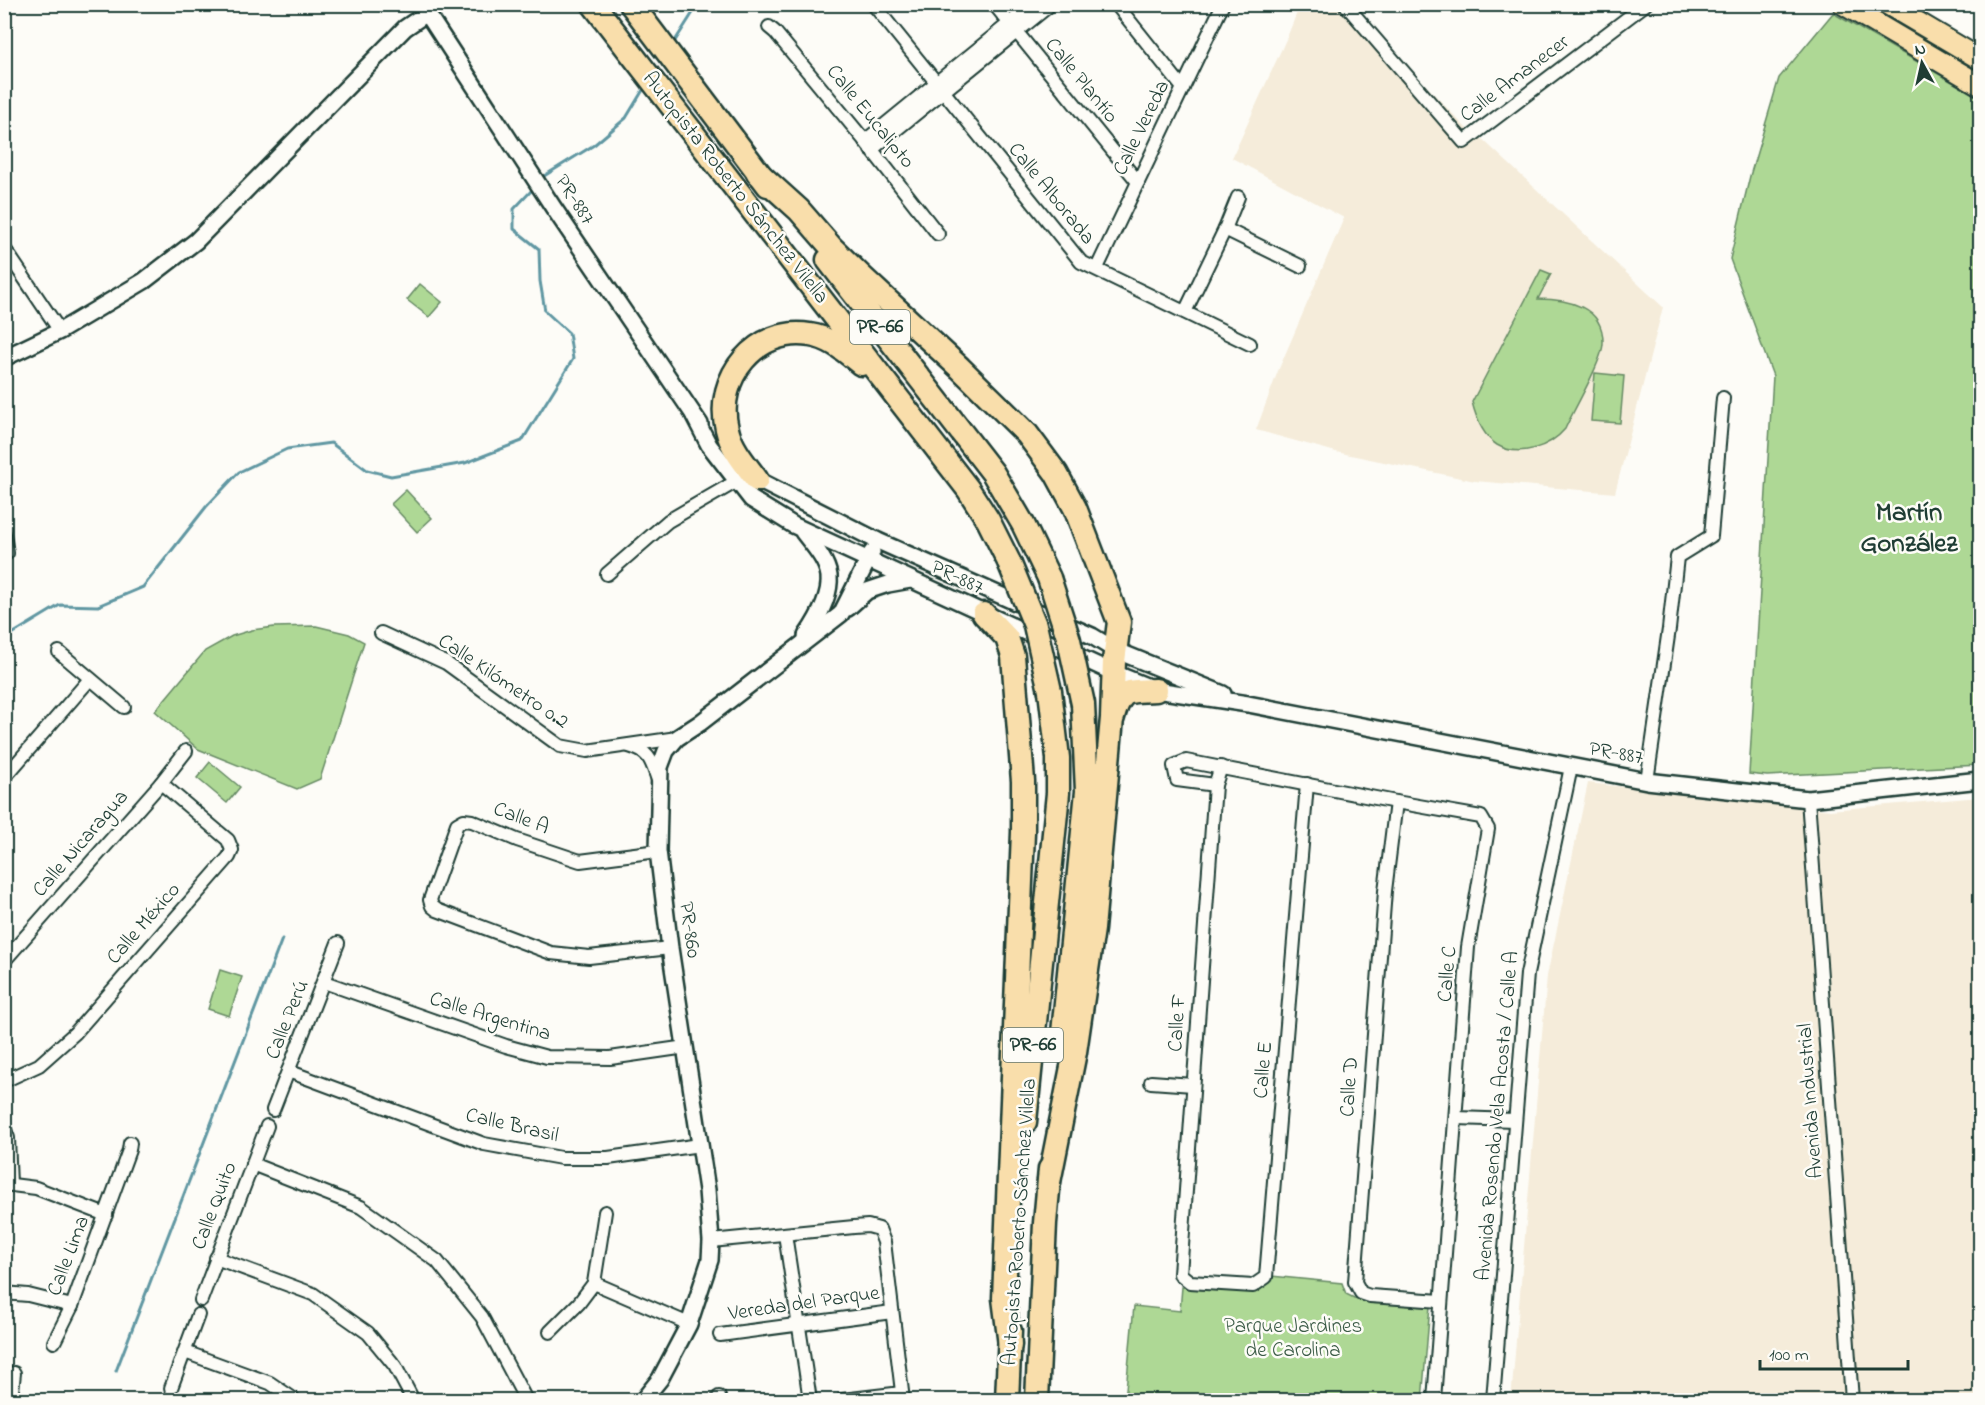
<svg xmlns="http://www.w3.org/2000/svg" width="1985" height="1405" font-family="'Indie Flower',sans-serif">
	<style>
		.built { fill: #f5ecda }
		.green { fill: #aed895; stroke: #668a64; stroke-width: 1.5 }
		.lines { fill: none; stroke-linecap: round; stroke-linejoin: round }
		.stream { stroke: #6097a2; stroke-width: 3 }
		.minor-casing { stroke: #1f3d34; stroke-width: 16 }
		.tertiary-casing { stroke: #1f3d34; stroke-width: 20 }
		.primary-casing { stroke: #1f3d34; stroke-width: 24 }
		.motorway-casing { stroke: #1f3d34; stroke-width: 27 }
		.minor { stroke: #fdfcf7; stroke-width: 12 }
		.tertiary { stroke: #fdfcf7; stroke-width: 15 }
		.primary { stroke: #f9deab; stroke-width: 20 }
		.motorway { stroke: #f9deab; stroke-width: 22 }
		.motorway-bridge-casing { stroke: #1f3d34; stroke-width: 27; stroke-linecap: butt }
		.motorway-bridge { stroke: #f9deab; stroke-width: 22 }
		.labels { text-anchor: middle; dominant-baseline: central; stroke-width: 5; stroke-linejoin: round; paint-order: stroke }
		.shield { fill: #fdfcf7; stroke: #62766e; stroke-width: 1.5 }
		.shield-label { font-size: 20px; font-weight: bold; fill: #1f3d34 }
		.street-label { font-size: 21px; fill: #1f3d34; stroke: #fdfcf7 }
		.park-label { font-size: 21px; fill: #3c5c47; stroke: #fdfcf7 }
		.district-label { font-size: 27px; font-weight: bold; fill: #1f3d34; stroke: #fdfcf7 }
	</style>
	<rect width="100%" height="100%" fill="#fdfcf7"/>
	<filter id="ink" filterUnits="userSpaceOnUse"><feTurbulence type="fractalNoise" baseFrequency=".0167" numOctaves="2"/><feDisplacementMap in="SourceGraphic" scale="12" xChannelSelector="R" yChannelSelector="G"/><feConvolveMatrix kernelMatrix="1 2 1 2 8 2 1 2 1" color-interpolation-filters="sRGB"/></filter>
	<g filter="url(#ink)">
		<!-- built -->
		<g class="built">
			<polygon points="1300,5 1350,5 1466,128 1479,136 1663,307 1615,493 1475,481 1336,452 1256,430 1278,371 1344,218 1232,158 1288,35"/>
			<polygon points="1588,783 1830,810 1980,797 1980,1400 1511,1400 1547,976"/>
		</g>
		<!-- green -->
		<g class="green">
			<polygon points="1833,13 1980,98 1980,765 1767,776 1749,774 1773,376 1730,259 1750,176 1779,78"/>
			<path d="M1541,270L1551,274L1538,299C1567,299 1604,306 1603,343C1603,360 1573,411 1565,429C1550,447 1519,458 1497,445C1483,436 1476,418 1472,402Z"/>
			<polygon points="420,284 442,302 429,317 407,300"/>
			<polygon points="1595,373 1624,376 1620,423 1591,421"/>
			<polygon points="406,490 432,518 417,532 391,504"/>
			<polygon points="316,626 349,634 364,642 320,779 297,789 198,749 155,711 205,651 232,636 252,630 274,627"/>
			<polygon points="210,762 240,787 227,803 197,778"/>
			<polygon points="220,970 242,977 229,1016 208,1009"/>
			<polygon points="1271,1276 1342,1283 1346,1294 1354,1298 1430,1306 1422,1400 1125,1400 1134,1306 1180,1311 1182,1287 1255,1289"/>
		</g>
		<g class="lines">
			<!-- stream -->
			<g class="stream">
				<polyline points="673,44 694,11 701,4"/>
				<polyline points="544,176 594,145 626,118 646,85"/>
				<polyline points="4,635 12,634 60,605 98,606 143,587 206,507 239,472 287,449 331,443 367,470 391,476 465,463 522,441 573,359 569,333 545,311 540,281 539,249 514,229 514,209 532,190"/>
				<polyline points="116,1371 282,939"/>
			</g>
			<!-- minor casing -->
			<g class="minor-casing">
				<g id="minor">
					<polyline points="873,4 1081,262 1250,344"/>
					<polyline points="994,4 1138,182"/>
					<polyline points="1116,4 1183,88"/>
					<polyline points="1345,4 1464,142 1646,4"/>
					<polyline points="769,27 775,32 865,141 938,234"/>
					<polyline points="865,141 1033,4"/>
					<polyline points="871,150 1051,4"/>
					<polyline points="1225,229 1300,266"/>
					<polyline points="4,248 60,331"/>
					<polyline points="1097,268 1223,4"/>
					<polyline points="1185,312 1225,229 1238,197"/>
					<polyline points="4,534 7,553 4,555"/>
					<polyline points="607,574 668,521 737,481"/>
					<polyline points="381,633 446,663 560,746 587,751 677,738"/>
					<polyline points="59,652 124,707"/>
					<path d="M629,746C650,752 651,760 658,780"/>
					<polyline points="1221,767 1215,785 1180,1274 1190,1282 1253,1286 1266,1277 1307,784"/>
					<polyline points="4,778 90,679"/>
					<polyline points="1647,781 1669,629 1677,557 1711,536 1723,398"/>
					<polyline points="1215,785 1177,780 1174,766 1186,761 1396,802 1481,817 1488,829 1468,947 1434,1400"/>
					<polyline points="1808,799 1852,1400"/>
					<polyline points="1396,802 1385,891 1355,1282 1361,1293 1370,1296 1441,1301"/>
					<polyline points="658,851 580,861 517,840 472,821 464,820 457,824 430,900 432,906 437,910 551,953 589,957 670,948"/>
					<polyline points="4,961 161,783 186,751"/>
					<polyline points="324,982 506,1046 547,1057 610,1058 686,1047"/>
					<polyline points="288,1071 484,1144 561,1158 608,1158 700,1145"/>
					<polyline points="4,1081 39,1065 75,1033 229,857 232,850 228,840 161,783"/>
					<polyline points="1151,1082 1193,1085"/>
					<polyline points="273,1110 338,943"/>
					<polyline points="1457,1118 1514,1120"/>
					<polyline points="4,1127 8,1138 10,1184"/>
					<polyline points="252,1164 361,1207 437,1261 482,1317 526,1400"/>
					<polyline points="4,1184 36,1188 106,1215"/>
					<polyline points="785,1234 810,1400"/>
					<polyline points="711,1241 854,1227 868,1226 879,1229 884,1242 903,1400"/>
					<polyline points="216,1258 313,1294 368,1333 395,1366 413,1400"/>
					<polyline points="594,1283 689,1324"/>
					<polyline points="4,1293 28,1295 72,1306"/>
					<polyline points="201,1300 267,1126"/>
					<polyline points="550,1332 579,1303 594,1283 605,1212"/>
					<polyline points="720,1335 892,1312"/>
					<polyline points="54,1342 72,1306 129,1150 130,1143"/>
					<polyline points="185,1352 270,1383 295,1400"/>
					<polyline points="171,1388 198,1315"/>
					<polyline points="719,1397 719,1400"/>
					<polyline points="11,1400 14,1373"/>
					<polyline points="842,1400 902,1393"/>
					<polyline points="1493,1400 1527,974 1571,767"/>
				</g>
			</g>
			<!-- tertiary casing -->
			<g class="tertiary-casing">
				<g id="tertiary">
					<polyline points="421,4 553,207 700,424"/>
					<polyline points="4,358 60,331 144,281 196,241 405,28 427,13"/>
					<polyline points="694,416 709,445 751,499 793,525 1114,673 1156,690 1248,704 1647,781 1808,799 1980,780"/>
					<polyline points="750,476 878,541 1092,636 1115,650 1223,694"/>
					<path d="M803,532C812,544 827,560 829,576C831,596 817,620 806,636"/>
					<polyline points="848,608 867,591 888,584 910,580"/>
					<polyline points="643,1400 660,1379 689,1324 710,1260 711,1241 707,1190 670,948 658,851 660,767 666,751 677,738 700,723 841,614 872,552"/>
				</g>
			</g>
			<!-- primary casing -->
			<g class="primary-casing">
				<g id="primary">
					<polyline points="1843,4 1980,85"/>
					<polyline points="1887,4 1980,59"/>
				</g>
			</g>
			<!-- motorway casing -->
			<g class="motorway-casing">
				<g id="motorway">
					<polyline points="593,4 968,489 988,520 1009,562"/>
					<polyline points="631,4 768,185"/>
					<polyline points="758,173 799,210 832,248 863,278 960,368 1027,434 1056,473 1075,508 1119,622 1114,661 1112,718 1093,929 1075,1052 1049,1182"/>
					<polyline points="828,260 993,473 1023,524 1049,578"/>
					<path d="M757,480C745,464 731,448 727,429C714,378 757,326 810,335C831,338 845,351 861,364"/>
					<polyline points="984,614 1007,638 1013,656 1023,781 1023,832 1004,1298 1010,1345"/>
					<path d="M1113,717C1122,687 1127,692 1156,690"/>
					<polyline points="1062,1043 1087,791 1083,704"/>
					<polyline points="1025,1122 1058,793 1058,758 1050,691"/>
					<polyline points="1007,1400 1010,1331"/>
					<polyline points="1037,1400 1045,1223 1050,1169"/>
				</g>
			</g>
			<!-- minor -->
			<use href="#minor" class="minor"/>
			<!-- tertiary -->
			<use href="#tertiary" class="tertiary"/>
			<!-- primary -->
			<use href="#primary" class="primary"/>
			<!-- motorway -->
			<use href="#motorway" class="motorway"/>
			<!-- motorway-bridge casing -->
			<g class="motorway-bridge-casing">
				<g id="motorway-bridge">
					<polyline points="1009,562 1035,625 1050,691"/>
					<polyline points="1049,578 1069,640 1083,704"/>
				</g>
			</g>
			<!-- motorway-bridge -->
			<use href="#motorway-bridge" class="motorway-bridge"/>
		</g>
	</g>
	<g class="labels">
		<!-- shield labels -->
		<g class="shield">
			<rect x="850" y="310" width="60" height="34" rx="4.5"/>
			<rect x="1003" y="1028" width="60" height="34" rx="4.5"/>
		</g>
		<g class="shield-label">
			<text x="880" y="327">PR-66</text>
			<text x="1033" y="1045">PR-66</text>
		</g>
		<!-- street labels -->
		<g class="street-label">
			<text transform="translate(1515 79) rotate(-37)">Calle Amanecer</text>
			<text transform="translate(1081 81) rotate(51)">Calle Plantío</text>
			<text transform="translate(870 117) rotate(51)">Calle Eucalipto</text>
			<text transform="translate(1142 128) rotate(-64)">Calle Vereda</text>
			<text transform="translate(735 188) rotate(52)">Autopista Roberto Sánchez Vilella</text>
			<text transform="translate(1051 194) rotate(51)">Calle Alborada</text>
			<text transform="translate(574 200) rotate(57)">PR-887</text>
			<text transform="translate(957 578) rotate(25)">PR-887</text>
			<text transform="translate(503 682) rotate(34)">Calle Kilómetro 0.2</text>
			<text transform="translate(1616 754) rotate(10)">PR-887</text>
			<text transform="translate(521 819) rotate(21)">Calle A</text>
			<text transform="translate(81 844) rotate(-49)">Calle Nicaragua</text>
			<text transform="translate(144 924) rotate(-49)">Calle México</text>
			<text transform="translate(689 930) rotate(82)">PR-860</text>
			<text transform="translate(1448 974) rotate(-85)">Calle C</text>
			<text transform="translate(490 1017) rotate(17)">Calle Argentina</text>
			<text transform="translate(288 1020) rotate(-68)">Calle Perú</text>
			<text transform="translate(1178 1023) rotate(-86)">Calle F</text>
			<text transform="translate(1264 1070) rotate(-85)">Calle E</text>
			<text transform="translate(1350 1087) rotate(-86)">Calle D</text>
			<text transform="translate(1811 1101) rotate(-94)">Avenida Industrial</text>
			<text transform="translate(1498 1116) rotate(-85)">Avenida Rosendo Vela Acosta / Calle A</text>
			<text transform="translate(512 1126) rotate(13)">Calle Brasil</text>
			<text transform="translate(215 1206) rotate(-69)">Calle Quito</text>
			<text transform="translate(1020 1222) rotate(-86)">Autopista Roberto Sánchez Vilella</text>
			<text transform="translate(69 1256) rotate(-69)">Calle Lima</text>
			<text transform="translate(804 1304) rotate(-8)">Vereda del Parque</text>
		</g>
		<!-- park labels -->
		<g class="park-label">
			<text x="1293" y="1327">Parque Jardines<tspan x="1293" dy="24">de Carolina</tspan></text>
		</g>
		<!-- district labels -->
		<g class="district-label">
			<text x="1909" y="513">Martín<tspan x="1909" dy="31">González</tspan></text>
		</g>
	</g>
	<!-- margin -->
	<rect width="1985" height="1405" fill="none" stroke="#fdfcf7" stroke-width="24"/>
	<rect x="12" y="12" width="1961" height="1381" fill="none" stroke="#1f3d34" stroke-width="2" filter="url(#ink)"/>
	<!-- north arrow -->
	<g transform="translate(1922 63) rotate(352)" stroke="#fdfcf7" stroke-width="4.5" paint-order="stroke">
	<path d="M0-4.5L10 22L0 15L-10 22Z" fill="#1f3d34"/>
	<text y="-9" font-size="16" font-weight="bold" text-anchor="middle" fill="#1f3d34">N</text>
	</g>
	<!-- scale -->
	<path d="M1760 1360v9h148v-9" fill="none" stroke="#1f3d34" stroke-width="3"/>
	<text x="1769" y="1360" font-size="18" fill="#1f3d34" stroke="#fdfcf7" stroke-width="4.5" paint-order="stroke">100 m</text>
</svg>
